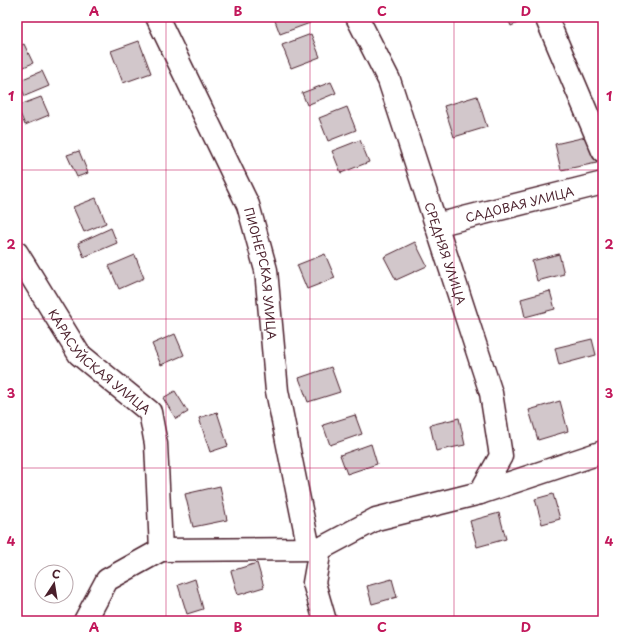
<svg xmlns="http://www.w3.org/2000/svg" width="620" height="638" font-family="'Playpen Sans',sans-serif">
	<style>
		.building { fill: #d2c7cb; stroke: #4a1f2b }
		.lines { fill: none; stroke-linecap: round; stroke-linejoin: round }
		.street-casing { stroke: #4a1f2b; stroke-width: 25 }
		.street { stroke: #fff; stroke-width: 22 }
		.grid { fill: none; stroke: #c2185b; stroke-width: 1; stroke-opacity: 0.55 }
		.labels { text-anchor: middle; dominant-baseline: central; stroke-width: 3; stroke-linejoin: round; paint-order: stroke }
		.street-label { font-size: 12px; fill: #4a1f2b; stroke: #fff }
		.neatline { fill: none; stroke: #c2185b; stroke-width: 1.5 }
		.grid-label { font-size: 13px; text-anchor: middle; font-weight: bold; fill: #c2185b }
	</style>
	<rect width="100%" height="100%" fill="#fff"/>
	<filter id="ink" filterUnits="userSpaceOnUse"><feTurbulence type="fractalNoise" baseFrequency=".025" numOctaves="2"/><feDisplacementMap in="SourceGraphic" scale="8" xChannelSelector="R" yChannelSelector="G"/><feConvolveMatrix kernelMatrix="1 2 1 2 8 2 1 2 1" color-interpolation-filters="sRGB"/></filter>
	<g filter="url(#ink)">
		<!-- building -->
		<g class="building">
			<polygon points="277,17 307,17 310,23 280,34 274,18"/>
			<polygon points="507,17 531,17 511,26"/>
			<polygon points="311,34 320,57 291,68 282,45"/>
			<polygon points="139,41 151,73 123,83 111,51"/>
			<polygon points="24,44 33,63 17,70 17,47"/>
			<polygon points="42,71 49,86 25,96 18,81"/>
			<polygon points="331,82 336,93 307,105 302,93"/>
			<polygon points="477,96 487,127 454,137 444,106"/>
			<polygon points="41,97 49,115 25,125 17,106"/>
			<polygon points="347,107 356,130 328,141 319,118"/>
			<polygon points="590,136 597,163 561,170 555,144"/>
			<polygon points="360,140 369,162 341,173 332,151"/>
			<polygon points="79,151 88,173 77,177 67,155"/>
			<polygon points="96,198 106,223 84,232 73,207"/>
			<polygon points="111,228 117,243 84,257 78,243"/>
			<polygon points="415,242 427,266 396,280 384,257"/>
			<polygon points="325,254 335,278 307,289 297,265"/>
			<polygon points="559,254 564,274 537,281 532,261"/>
			<polygon points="135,255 144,278 119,289 109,266"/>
			<polygon points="550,291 555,309 525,317 521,299"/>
			<polygon points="175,334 184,355 161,365 152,344"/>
			<polygon points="592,339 596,355 559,365 555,348"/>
			<polygon points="331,367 340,392 308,402 299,378"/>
			<polygon points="175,391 188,412 176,419 163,398"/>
			<polygon points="560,401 568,431 538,440 529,410"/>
			<polygon points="217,412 228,446 210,452 199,418"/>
			<polygon points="355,415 362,434 330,445 323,425"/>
			<polygon points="459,418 465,445 436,451 430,425"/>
			<polygon points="371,444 377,464 347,474 340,455"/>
			<polygon points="220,486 227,520 193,527 185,494"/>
			<polygon points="553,494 560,519 542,524 535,499"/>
			<polygon points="499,513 506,539 477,547 470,521"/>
			<polygon points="257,563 264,587 238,595 231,571"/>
			<polygon points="195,579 203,609 187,614 178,585"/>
			<polygon points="392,579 397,597 372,604 367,586"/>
		</g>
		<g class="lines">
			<!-- street casing -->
			<g class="street-casing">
				<g id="street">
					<path id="s1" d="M157,17L248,205L266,270L277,391L309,549"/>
					<path id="s2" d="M357,17L389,80L491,393L501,456L480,493"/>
					<polyline points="546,17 603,151"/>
					<path id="s3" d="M436,225L603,183"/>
					<path id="s4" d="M17,253L79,354L150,412L156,444L161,550"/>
					<polyline points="85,621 107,580 161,550 320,549"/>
					<polyline points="325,621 314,583 320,549 376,519 480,493 603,452"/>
				</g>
			</g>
			<!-- street -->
			<use href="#street" class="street"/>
		</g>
	</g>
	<!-- grid -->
	<path class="grid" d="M166,17V621M310,17V621M454,17V621M17,170H603M17,319H603M17,468H603"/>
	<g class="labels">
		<!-- street labels -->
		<g class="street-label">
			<text stroke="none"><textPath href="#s3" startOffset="86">САДОВАЯ УЛИЦА</textPath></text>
			<text stroke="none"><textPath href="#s2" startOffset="253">СРЕДНЯЯ УЛИЦА</textPath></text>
			<text stroke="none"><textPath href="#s1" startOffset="279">ПИОНЕРСКАЯ УЛИЦА</textPath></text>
			<text stroke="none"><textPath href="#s4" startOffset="138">КАРАСУЙСКАЯ УЛИЦА</textPath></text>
		</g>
	</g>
	<!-- margin -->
	<rect width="620" height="638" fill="none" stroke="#fff" stroke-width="44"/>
	<!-- north arrow -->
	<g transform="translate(54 584) rotate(12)"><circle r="19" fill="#ffffff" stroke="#b7a5aa"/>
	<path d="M0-3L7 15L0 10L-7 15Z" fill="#4a1f2b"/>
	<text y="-6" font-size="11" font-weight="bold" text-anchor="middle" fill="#4a1f2b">С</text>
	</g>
	<rect x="22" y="22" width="576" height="594" class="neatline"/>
	<g class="grid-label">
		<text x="94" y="16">A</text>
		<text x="238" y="16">B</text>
		<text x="382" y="16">C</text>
		<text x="526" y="16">D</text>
		<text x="11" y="101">1</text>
		<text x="609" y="101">1</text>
		<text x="11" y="249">2</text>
		<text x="609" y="249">2</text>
		<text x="11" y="398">3</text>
		<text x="609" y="398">3</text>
		<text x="11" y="546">4</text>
		<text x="609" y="546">4</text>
		<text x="94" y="632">A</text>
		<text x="238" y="632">B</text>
		<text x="382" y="632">C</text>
		<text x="526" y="632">D</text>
	</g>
</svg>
